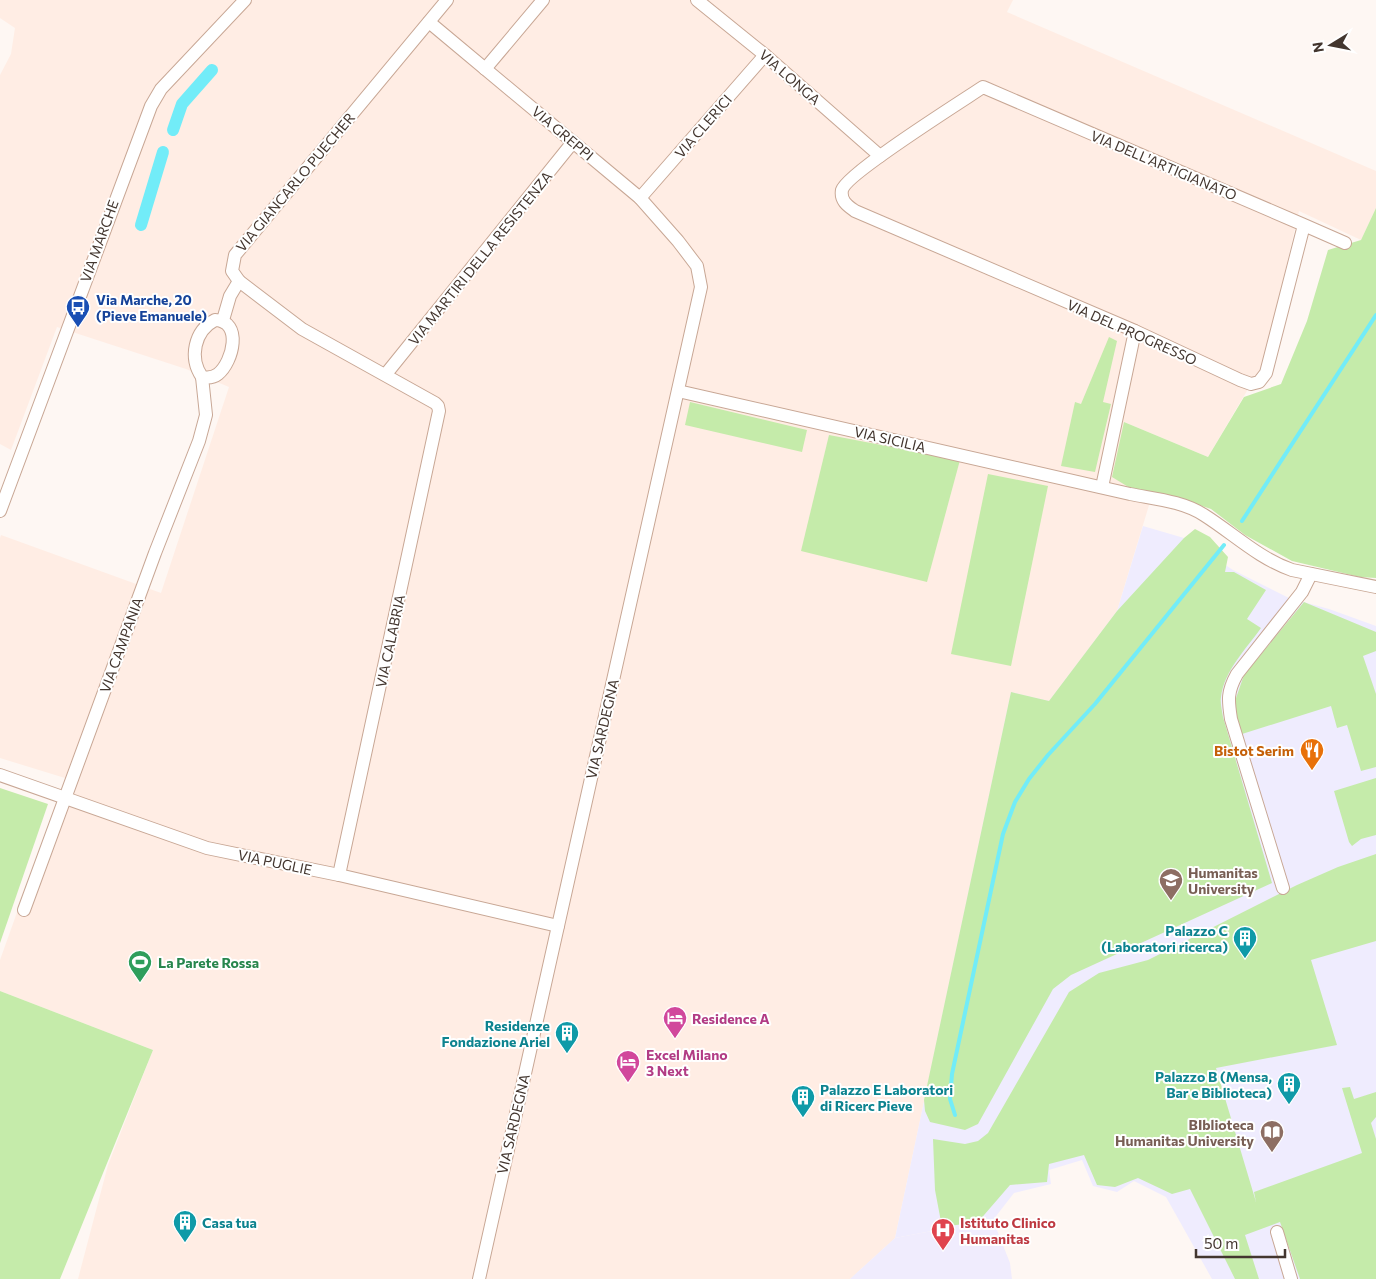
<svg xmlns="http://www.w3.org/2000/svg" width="1376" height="1279" font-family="Commissioner,sans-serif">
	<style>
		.built { fill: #ffede4 }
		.education { fill: #efecfe }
		.medical { fill: #f0ecfd }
		.green { fill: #c5ebaa }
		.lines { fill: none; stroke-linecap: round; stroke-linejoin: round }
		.stream { stroke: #72ecf8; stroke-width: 4 }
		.canal { stroke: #72ecf8; stroke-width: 12 }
		.minor-casing { stroke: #c8a795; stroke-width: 14 }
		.minor { stroke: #fff; stroke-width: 12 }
		.labels { text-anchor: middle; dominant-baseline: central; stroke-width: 4; stroke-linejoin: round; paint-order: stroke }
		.street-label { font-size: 14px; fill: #43362f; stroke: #fff }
		.transit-label { font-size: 14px; font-weight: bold; fill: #164399; stroke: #fff; text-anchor: start }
		.food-label { font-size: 14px; font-weight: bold; fill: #c56008; stroke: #fff; text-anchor: end }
		.education-label { font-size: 14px; font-weight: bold; fill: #785e54; stroke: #fff; text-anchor: start }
		.culture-label { font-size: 14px; font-weight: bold; fill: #0d838f; stroke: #fff; text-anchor: end }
		.leisure-label { font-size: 14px; font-weight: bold; fill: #27864d; stroke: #fff; text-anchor: start }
		.hotel-label { font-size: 14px; font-weight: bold; fill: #b23c85; stroke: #fff; text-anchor: start }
		.health-label { font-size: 14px; font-weight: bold; fill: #be3a42; stroke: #fff; text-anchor: start }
	</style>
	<rect width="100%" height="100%" fill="#fef7f3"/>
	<!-- built -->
	<polygon class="built" points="0,0 1013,0 1007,12 1376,171 1376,208 1361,240 1299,211 1262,371 1251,384 1208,457 1124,422 1153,492 1117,611 1049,702 1011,693 895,1238 850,1279 78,1279 108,1165 153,1050 0,991 0,960 65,778 0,758 0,538 1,535 161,593 229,387 186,369 57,327 11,450 0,444 0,75 11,54 15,28 0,18"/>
	<!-- education -->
	<polygon class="education" points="1143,526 1184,538 1233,570 1289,598 1329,609 1376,626 1376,1279 1212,1279 1166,1197 1134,1181 1117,1192 1093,1186 1082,1160 1049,1170 1051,1184 1014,1193 993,1220 973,1227 963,1225 895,1238 1011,692 1049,701 1117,611"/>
	<!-- medical -->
	<polygon class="medical" points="993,1220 1010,1263 1012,1279 850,1279 895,1238 963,1225 973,1227"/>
	<!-- green -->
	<g class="green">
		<polygon points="1376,208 1376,578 1360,577 1292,561 1245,535 1211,509 1178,498 1130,488 1112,477 1124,422 1208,457 1244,397 1281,384 1307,321 1328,250 1361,240"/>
		<polygon points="1109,337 1117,341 1103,402 1111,404 1095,472 1061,466 1075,402 1081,404"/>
		<polygon points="690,402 807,430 802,452 685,425"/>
		<polygon points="829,435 960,460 927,582 801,551"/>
		<polygon points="988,474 1048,486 1011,666 951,654"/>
		<path d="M1195,529L1210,537L1228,557L1225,572H1234L1266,590L1247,619L1261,628C1246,649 1224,671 1221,697C1220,703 1222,710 1223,717L1272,883L1071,975L1053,989L978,1124L965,1130L930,1122L925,1111L924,1100L1011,692L1049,701L1117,611L1184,538Z"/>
		<polygon points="1304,602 1376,632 1376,651 1363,656 1376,694 1376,767 1361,771 1347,725 1337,728 1331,706 1242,734 1236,716 1236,698 1244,675"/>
		<polygon points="1376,778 1376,835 1361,839 1352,846 1349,842 1334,791"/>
		<polygon points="0,788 48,804 0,943"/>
		<polygon points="1376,854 1376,941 1311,960 1337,1045 1216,1068 1256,1202 1254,1192 1362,1153 1342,1088 1350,1087 1354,1099 1376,1092 1376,1117 1371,1123 1376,1139 1376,1279 1300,1279 1280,1222 1245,1235 1259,1279 1235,1279 1190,1189 1172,1194 1138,1178 1115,1187 1097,1185 1084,1155 1049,1164 1047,1182 1010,1185 978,1222 942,1227 935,1190 933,1139 965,1144 978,1141 988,1133 1069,992 1099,973 1148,960 1297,885 1338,867"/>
		<polygon points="0,991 153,1050 60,1279 0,1279"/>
	</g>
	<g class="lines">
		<!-- stream -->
		<g class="stream">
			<polyline points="1242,521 1376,315"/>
			<polyline points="955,1115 950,1099 952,1074 1003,834 1015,802 1029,779 1048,755 1095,704 1224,545"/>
		</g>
		<!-- canal -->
		<g class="canal">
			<polyline points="173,130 182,104 212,70"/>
			<polyline points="141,225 163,152"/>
		</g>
		<!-- minor casing -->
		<g class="minor-casing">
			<g id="minor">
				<polyline points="697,0 765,55 880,156"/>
				<polyline points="429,22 640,198 678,241 697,266 701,287 479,1279"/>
				<polyline points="485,69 543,0"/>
				<polyline points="640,198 765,55"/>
				<path d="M1304,225L1266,373L1259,382L1251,384L1240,380L1135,331L855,211C848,206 840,201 842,190C846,174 962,101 983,87L1304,225L1345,243"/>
				<path d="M215,320C243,321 233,362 218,374C213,378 208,378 202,377C189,358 194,331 215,320Z"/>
				<polyline points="223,320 230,296 239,281"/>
				<polyline points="386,374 573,142"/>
				<path d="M678,391L1130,494C1155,499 1182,501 1204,515C1234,534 1258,558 1292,570L1376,587"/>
				<polyline points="1102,487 1135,331"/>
				<polyline points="0,511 151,106 161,89 245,0"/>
				<polyline points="0,775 207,848 339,875 558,926"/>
				<polyline points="339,875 439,411 438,406 435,403 302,329 239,281 232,271 235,255 447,0"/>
				<path d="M1283,888L1231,719C1228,700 1227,692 1237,674L1302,592L1311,574"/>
				<polyline points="24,910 155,553 199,441 206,415 202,377"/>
				<polyline points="1277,1232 1291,1279"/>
			</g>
		</g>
		<!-- minor -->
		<use href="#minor" class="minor"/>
	</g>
	<!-- icons -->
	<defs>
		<g id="bus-pin" transform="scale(1.25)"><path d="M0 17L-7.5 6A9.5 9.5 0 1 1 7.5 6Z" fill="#1a4fb4" stroke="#fff"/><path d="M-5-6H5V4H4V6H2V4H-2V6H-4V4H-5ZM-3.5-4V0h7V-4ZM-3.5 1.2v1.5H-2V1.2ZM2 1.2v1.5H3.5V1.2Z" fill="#fff"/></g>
		<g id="restaurant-pin" transform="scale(1.25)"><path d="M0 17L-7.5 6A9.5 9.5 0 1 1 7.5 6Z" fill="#e8710a" stroke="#fff"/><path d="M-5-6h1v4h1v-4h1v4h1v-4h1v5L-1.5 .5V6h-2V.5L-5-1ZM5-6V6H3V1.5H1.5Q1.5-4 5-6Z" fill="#fff"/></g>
		<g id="university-pin" transform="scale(1.25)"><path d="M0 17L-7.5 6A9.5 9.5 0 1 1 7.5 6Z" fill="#8d6e63" stroke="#fff"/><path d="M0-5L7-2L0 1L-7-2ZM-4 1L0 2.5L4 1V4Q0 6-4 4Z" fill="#fff"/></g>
		<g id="building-pin" transform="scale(1.25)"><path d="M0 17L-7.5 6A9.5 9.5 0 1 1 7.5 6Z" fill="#0f9aa8" stroke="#fff"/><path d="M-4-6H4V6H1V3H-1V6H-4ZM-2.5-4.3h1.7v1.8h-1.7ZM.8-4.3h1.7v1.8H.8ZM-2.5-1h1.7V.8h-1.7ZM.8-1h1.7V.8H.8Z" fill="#fff"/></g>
		<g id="stadium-pin" transform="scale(1.25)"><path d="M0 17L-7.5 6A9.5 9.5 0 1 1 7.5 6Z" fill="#2e9e5b" stroke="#fff"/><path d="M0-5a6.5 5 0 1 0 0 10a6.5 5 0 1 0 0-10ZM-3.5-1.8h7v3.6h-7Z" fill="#fff"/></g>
		<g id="hotel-pin" transform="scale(1.25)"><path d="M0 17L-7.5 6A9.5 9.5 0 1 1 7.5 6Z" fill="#d1479c" stroke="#fff"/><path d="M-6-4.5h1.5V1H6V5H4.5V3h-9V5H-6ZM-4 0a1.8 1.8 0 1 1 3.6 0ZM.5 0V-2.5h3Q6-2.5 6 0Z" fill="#fff"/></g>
		<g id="library-pin" transform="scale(1.25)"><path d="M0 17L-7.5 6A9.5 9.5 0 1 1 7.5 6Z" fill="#8d6e63" stroke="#fff"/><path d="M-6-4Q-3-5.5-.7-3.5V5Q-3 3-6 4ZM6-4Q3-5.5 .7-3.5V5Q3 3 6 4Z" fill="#fff"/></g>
		<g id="hospital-pin" transform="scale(1.25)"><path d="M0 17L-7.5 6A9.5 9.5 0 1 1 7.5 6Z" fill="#e0444e" stroke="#fff"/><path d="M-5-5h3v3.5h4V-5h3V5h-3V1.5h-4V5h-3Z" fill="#fff"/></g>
	</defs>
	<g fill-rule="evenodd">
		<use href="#bus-pin" x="78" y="307"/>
		<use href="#restaurant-pin" x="1312" y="750"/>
		<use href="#university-pin" x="1171" y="880"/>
		<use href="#building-pin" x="1245" y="938"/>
		<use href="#stadium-pin" x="140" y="962"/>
		<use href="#hotel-pin" x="675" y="1018"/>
		<use href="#building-pin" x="567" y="1033"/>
		<use href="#hotel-pin" x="628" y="1062"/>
		<use href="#building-pin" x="1289" y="1084"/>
		<use href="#building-pin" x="803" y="1097"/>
		<use href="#library-pin" x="1272" y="1132"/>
		<use href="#building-pin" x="185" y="1222"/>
		<use href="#hospital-pin" x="943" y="1230"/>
	</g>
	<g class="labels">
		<!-- street labels -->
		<g class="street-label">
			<text transform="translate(790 77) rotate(41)">VIA LONGA</text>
			<text transform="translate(703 126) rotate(-49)">VIA CLERICI</text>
			<text transform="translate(563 133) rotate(40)">VIA GREPPI</text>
			<text transform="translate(1164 165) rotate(23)">VIA DELL'ARTIGIANATO</text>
			<text transform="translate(295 182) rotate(-50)">VIA GIANCARLO PUECHER</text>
			<text transform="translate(99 241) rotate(-70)">VIA MARCHE</text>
			<text transform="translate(480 258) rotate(-51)">VIA MARTIRI DELLA RESISTENZA</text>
			<text transform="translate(1132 332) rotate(24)">VIA DEL PROGRESSO</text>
			<text transform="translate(890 439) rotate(13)">VIA SICILIA</text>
			<text transform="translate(390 641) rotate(-78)">VIA CALABRIA</text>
			<text transform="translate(121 645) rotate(-70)">VIA CAMPANIA</text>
			<text transform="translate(602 729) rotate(-77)">VIA SARDEGNA</text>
			<text transform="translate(275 862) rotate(12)">VIA PUGLIE</text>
			<text transform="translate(513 1124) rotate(-77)">VIA SARDEGNA</text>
		</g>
		<!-- transit labels -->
		<g class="transit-label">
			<text x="96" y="299">Via Marche, 20<tspan x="96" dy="16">(Pieve Emanuele)</tspan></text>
		</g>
		<!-- food labels -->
		<g class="food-label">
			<text x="1294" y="750">Bistot Serim</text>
		</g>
		<!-- education labels -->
		<g class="education-label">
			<text x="1188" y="872">Humanitas<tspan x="1188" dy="16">University</tspan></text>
			<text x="1254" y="1124" text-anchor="end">BIblioteca<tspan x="1254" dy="16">Humanitas University</tspan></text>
		</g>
		<!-- culture labels -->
		<g class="culture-label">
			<text x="1228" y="930">Palazzo C<tspan x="1228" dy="16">(Laboratori ricerca)</tspan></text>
			<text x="550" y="1025">Residenze<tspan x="550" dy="16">Fondazione Ariel</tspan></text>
			<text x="1272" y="1076">Palazzo B (Mensa,<tspan x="1272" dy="16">Bar e Biblioteca)</tspan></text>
			<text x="820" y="1089" text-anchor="start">Palazzo E Laboratori<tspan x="820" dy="16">di Ricerc Pieve</tspan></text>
			<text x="202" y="1222" text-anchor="start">Casa tua</text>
		</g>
		<!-- leisure labels -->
		<g class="leisure-label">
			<text x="158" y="962">La Parete Rossa</text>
		</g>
		<!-- hotel labels -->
		<g class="hotel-label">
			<text x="692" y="1018">Residence A</text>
			<text x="646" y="1054">Excel Milano<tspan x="646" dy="16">3 Next</tspan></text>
		</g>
		<!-- health labels -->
		<g class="health-label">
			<text x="960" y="1222">Istituto Clinico<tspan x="960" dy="16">Humanitas</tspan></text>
		</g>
	</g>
	<!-- north arrow -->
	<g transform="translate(1331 45) rotate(260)" stroke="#ffffff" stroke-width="4" paint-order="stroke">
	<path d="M0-4L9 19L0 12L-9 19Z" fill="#43362f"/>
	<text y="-8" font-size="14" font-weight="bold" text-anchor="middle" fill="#43362f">N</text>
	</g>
	<!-- scale -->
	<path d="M1196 1249v8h89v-8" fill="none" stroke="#43362f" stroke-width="2.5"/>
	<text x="1204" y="1249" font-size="15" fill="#43362f" stroke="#ffffff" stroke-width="4" paint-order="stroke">50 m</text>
</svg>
